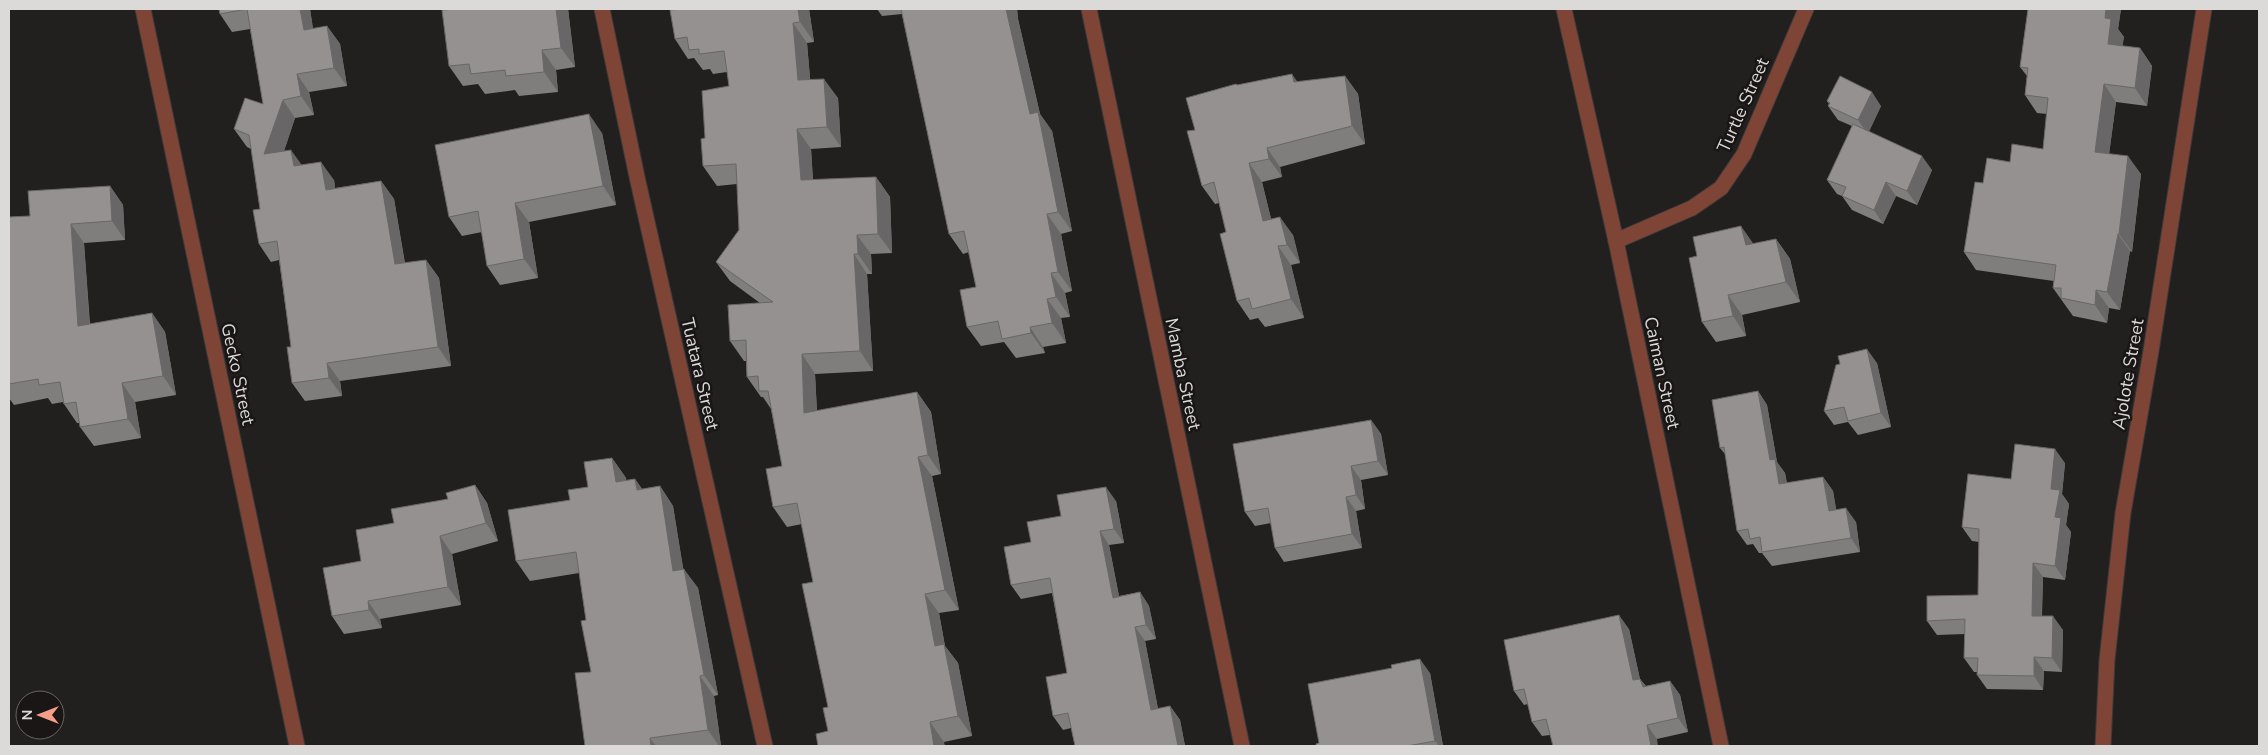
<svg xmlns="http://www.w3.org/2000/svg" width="2268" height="755" font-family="'Nunito Sans',sans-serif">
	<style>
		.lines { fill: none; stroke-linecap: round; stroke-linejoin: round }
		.street-casing { stroke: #3c3939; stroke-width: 17 }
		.street { stroke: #7e4537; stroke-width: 15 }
		.wall { fill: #807d7d }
		.shaded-wall { fill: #686666 }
		.building { fill: #959191; stroke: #686666 }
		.labels { text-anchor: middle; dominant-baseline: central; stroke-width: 5; stroke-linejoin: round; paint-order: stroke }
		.street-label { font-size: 18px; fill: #dcdad9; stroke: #191615 }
	</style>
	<rect width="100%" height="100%" fill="#221f1f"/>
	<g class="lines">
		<!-- street casing -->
		<g class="street-casing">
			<g id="street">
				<polyline points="143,9 297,746"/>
				<polyline points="602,9 637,177 765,746"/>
				<polyline points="1089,9 1242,746"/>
				<polyline points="1564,9 1616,241 1721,746"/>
				<polyline points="1616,241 1692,208 1721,188 1744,154 1806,9"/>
				<polyline points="2103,746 2107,660 2123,513 2151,351 2204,9"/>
			</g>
		</g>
		<!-- street -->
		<use href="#street" class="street"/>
	</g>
	<!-- wall -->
	<g class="wall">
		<polygon points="219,9 310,9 313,29 327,26 340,44 347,86 309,92 314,115 295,118 284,151 301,165 334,180 335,188 381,181 394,199 405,263 426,260 439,278 451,366 340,381 342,396 305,401 292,383 291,347 279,260 271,262 259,244 260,209 251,149 247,147 234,129 263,104 250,29 232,32 220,14"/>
		<polygon points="456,9 568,9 575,67 556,70 558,92 519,96 515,90 485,94 478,84 463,86 449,66"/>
		<polygon points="809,9 814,42 807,43 810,79 838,98 841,147 811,149 813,180 876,177 890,197 892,253 871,254 872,274 867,274 873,371 815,374 817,411 917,392 931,412 941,474 932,476 959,610 939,613 945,646 958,663 972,736 944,742 828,731 828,707 813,582 802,524 787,527 773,507 782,466 771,409 763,397 761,397 747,377 746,361 744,361 730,341 760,303 730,281 716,262 739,230 737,184 717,186 703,166 705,138 729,86 727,72 713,74 710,69 703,70 694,58 688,59 675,39"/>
		<polygon points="877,9 1017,9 1018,19 1040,114 1052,131 1072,231 1061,234 1072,291 1065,293 1070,317 1061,318 1066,343 1043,347 1045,353 1016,358 1004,342 981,346 967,327 976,287 969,252 963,254 949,234 902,14 882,16"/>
		<polygon points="2028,9 2121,9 2118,29 2124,37 2122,46 2140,48 2152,66 2147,106 2116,102 2109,154 2141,174 2132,252 2130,251 2120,310 2109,308 2107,323 2073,316 2053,288 2054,281 1976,270 1964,252 1983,183 2010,162 2043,149 2047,114 2037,113 2025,95 2027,76 2020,67"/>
		<polygon points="1345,76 1358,94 1365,144 1280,167 1282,177 1262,182 1271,219 1293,235 1300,263 1291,265 1304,318 1265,327 1258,318 1250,320 1237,301 1226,232 1219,203 1215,204 1202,186 1195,130 1237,85 1298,82"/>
		<polygon points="1827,101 1881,106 1869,131 1932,170 1917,205 1896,196 1883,224 1852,210 1842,196 1837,194 1827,180 1852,126 1838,120 1828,106 1829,104"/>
		<polygon points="602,133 616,205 529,222 538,278 500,285 487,266 482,232 462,236 449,217"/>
		<polygon points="110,186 123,205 125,240 84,243 90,324 152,313 165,332 176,395 135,402 141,438 94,446 80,427 80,423 77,423 64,404 63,402 52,404 48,398 14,405 9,398 9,217 30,216"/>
		<polygon points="1776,239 1790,259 1800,302 1742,315 1746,336 1716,342 1702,322 1753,244"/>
		<polygon points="1877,363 1891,427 1858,435 1848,422 1834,425 1824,411"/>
		<polygon points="1758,391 1767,405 1777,462 1785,473 1787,483 1823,477 1833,491 1836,510 1856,522 1860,552 1772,566 1762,553 1759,553 1753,544 1747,545 1737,531 1725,454 1720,448"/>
		<polygon points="1371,420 1381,434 1388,475 1361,480 1365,509 1356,511 1362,548 1284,562 1275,548 1271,523 1255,526 1245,512"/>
		<polygon points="612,458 626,478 626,481 635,479 642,489 660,486 673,506 683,569 698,588 718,695 714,696 721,746 585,746 591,672 586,620 579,573 530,581 516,561 570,500 588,487"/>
		<polygon points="2065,463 2062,494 2069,504 2066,525 2071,532 2065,580 2043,577 2042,616 2063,630 2062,672 2044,671 2043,690 1987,689 1977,675 1977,672 1974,672 1964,658 1965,634 1937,635 1927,621 1978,595 1979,542 1972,541 1962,527"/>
		<polygon points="475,485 487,503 498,541 452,554 461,605 380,619 382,628 344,634 332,616 361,561 394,523 448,499"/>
		<polygon points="1116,501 1124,543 1109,545 1119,596 1140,592 1149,606 1156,639 1145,641 1158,709 1170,706 1180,720 1185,746 1075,746 1071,728 1063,730 1053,716 1067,673 1052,593 1021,599 1011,585 1031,542 1061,516"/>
		<polygon points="1629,629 1640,679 1646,686 1670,681 1680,695 1688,732 1657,739 1550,735 1542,736 1532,722 1528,704 1524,705 1514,691"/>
		<polygon points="1430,673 1443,746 1316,746 1319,743"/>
	</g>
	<!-- shaded-wall -->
	<g class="shaded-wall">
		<polygon points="300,9 310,9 316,49 304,30"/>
		<polygon points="556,9 568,9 575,67 561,48"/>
		<polygon points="798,9 809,9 814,42 800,22"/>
		<polygon points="1006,9 1017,9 1018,19 1040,114 1052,131 1072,231 1058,212 1030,114"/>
		<polygon points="2106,9 2121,9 2118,29 2124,37 2120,62 2108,44 2105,18"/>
		<polygon points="793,23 807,43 812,100 798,80"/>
		<polygon points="327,26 340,44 347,86 334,68"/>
		<polygon points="2140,48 2152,66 2147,106 2135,88"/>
		<polygon points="542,50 556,70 558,92 544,72"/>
		<polygon points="297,74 309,92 314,115 301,96"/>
		<polygon points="1292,74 1305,93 1294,82"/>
		<polygon points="1345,76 1358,94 1365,144 1352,126"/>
		<polygon points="824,79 838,98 841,147 827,127"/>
		<polygon points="2104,84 2116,102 2107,170 2095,152"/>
		<polygon points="1872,92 1881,106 1868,134 1858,120"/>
		<polygon points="283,100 295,118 277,172 264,154"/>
		<polygon points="589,114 602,133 616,205 603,186"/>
		<polygon points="797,129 811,149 814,200 801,180"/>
		<polygon points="1267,148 1280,167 1282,177 1269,159"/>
		<polygon points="291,150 304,168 294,166"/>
		<polygon points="1922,156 1932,170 1917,205 1907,191"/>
		<polygon points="2128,156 2141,174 2132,252 2119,234"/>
		<polygon points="321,162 334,180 338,208 326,190"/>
		<polygon points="1249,163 1262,182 1276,239 1263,221"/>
		<polygon points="876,177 890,197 892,253 878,234"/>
		<polygon points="381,181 394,199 408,283 395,264"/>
		<polygon points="1886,182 1896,196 1883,224 1874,210"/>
		<polygon points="110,186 123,205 125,240 112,221"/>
		<polygon points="515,203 529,222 538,278 524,259"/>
		<polygon points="1047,214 1061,234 1072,291 1058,272"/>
		<polygon points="1280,217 1293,235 1300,263 1287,245"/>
		<polygon points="71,224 84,243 91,345 78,326"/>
		<polygon points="1741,226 1755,246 1746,245"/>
		<polygon points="2118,234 2130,251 2120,310 2107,292"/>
		<polygon points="857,235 871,254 872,274 858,254"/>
		<polygon points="1776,239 1790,259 1800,302 1786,282"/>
		<polygon points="1278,246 1291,265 1304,318 1291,299"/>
		<polygon points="854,254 867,274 873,371 860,351"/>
		<polygon points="426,260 439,278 451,366 438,347"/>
		<polygon points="1051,273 1065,293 1070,317 1056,297"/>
		<polygon points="2096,290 2109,308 2107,323 2095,305"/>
		<polygon points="1728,295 1742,315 1746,336 1733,316"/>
		<polygon points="1047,299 1061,318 1066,343 1052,323"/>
		<polygon points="152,313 165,332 176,395 163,376"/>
		<polygon points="1030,327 1043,347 1045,353 1031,333"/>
		<polygon points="1867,349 1877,363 1891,427 1881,413"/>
		<polygon points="802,354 815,374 818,433 804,413"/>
		<polygon points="327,363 340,381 342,396 329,378"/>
		<polygon points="122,383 135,402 141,438 128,419"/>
		<polygon points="1758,391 1767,405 1777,462 1785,473 1789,498 1779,484 1770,460"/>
		<polygon points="917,392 931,412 941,474 928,455"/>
		<polygon points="1371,420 1381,434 1388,475 1378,461"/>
		<polygon points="2055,449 2065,463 2062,494 2069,504 2066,525 2071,532 2065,580 2055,566 2055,517 2051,489"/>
		<polygon points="918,457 932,476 959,610 945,590"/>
		<polygon points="612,458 626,478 630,502 616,482"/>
		<polygon points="1351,466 1361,480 1365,509 1356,495"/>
		<polygon points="1823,477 1833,491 1839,525 1829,511"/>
		<polygon points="635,479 649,499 637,490"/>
		<polygon points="475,485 487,503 498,541 486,523"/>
		<polygon points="660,486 673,506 687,591 673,571"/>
		<polygon points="1106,487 1116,501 1124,543 1114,529"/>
		<polygon points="1346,497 1356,511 1362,548 1352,534"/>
		<polygon points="1846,508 1856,522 1860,552 1851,538"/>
		<polygon points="1100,531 1109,545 1122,612 1113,598"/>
		<polygon points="440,536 452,554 461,605 448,587"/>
		<polygon points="2033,563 2043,577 2041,630 2032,616"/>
		<polygon points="684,569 698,588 718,695 704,675"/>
		<polygon points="1140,592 1149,606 1156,639 1146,625"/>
		<polygon points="925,594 939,613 945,646 958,663 972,736 958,716 935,646"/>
		<polygon points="368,601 380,619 382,628 369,610"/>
		<polygon points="1619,615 1629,629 1643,694 1633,680"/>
		<polygon points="2053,616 2063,630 2062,672 2052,658"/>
		<polygon points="1135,627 1145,641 1161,724 1151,710"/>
		<polygon points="2034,657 2044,671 2043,690 2034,676"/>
		<polygon points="1420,659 1430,673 1443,746 1439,746 1435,741"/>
		<polygon points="700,676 714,696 721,746 719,746 708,730"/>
		<polygon points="1640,679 1650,693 1643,687"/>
		<polygon points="1670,681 1680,695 1688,732 1678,718"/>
		<polygon points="1170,706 1180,720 1185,746 1178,746"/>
		<polygon points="930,722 944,742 945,746 934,746"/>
		<polygon points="1647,725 1657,739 1658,746 1651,746"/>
		<polygon points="650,738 656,746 651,746"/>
	</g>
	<!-- building -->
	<g class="building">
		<polygon points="219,9 300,9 304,30 327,26 334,68 297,74 301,96 283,100 264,154 291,150 294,166 321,162 326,190 381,181 395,264 426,260 438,347 327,363 329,378 292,383 287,347 291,347 277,241 259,244 253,210 260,209 249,135 234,129 245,98 263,104 247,9 220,14"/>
		<polygon points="456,9 556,9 561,48 542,50 544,72 506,76 505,70 471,74 469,64 449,66 442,10"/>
		<polygon points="684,9 798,9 800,22 793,23 798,80 824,79 827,127 797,129 801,180 876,177 878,234 857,235 858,254 854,254 860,351 802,354 804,413 917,392 928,455 918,457 945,590 925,594 935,646 944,644 958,716 930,722 934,746 818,746 816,734 828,731 823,708 828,707 802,584 813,582 797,503 773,507 766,469 782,466 768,391 759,391 758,376 747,377 746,340 730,341 728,305 773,302 716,262 739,230 736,164 703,166 701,139 705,138 702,91 729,86 724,51 699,54 699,49 689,50 687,37 675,39 670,10"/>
		<polygon points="901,9 1006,9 1030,114 1038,112 1058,212 1047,214 1058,272 1051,273 1056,297 1047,299 1052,323 1030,327 1031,333 1002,339 998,321 967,327 960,290 976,287 964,231 949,234"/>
		<polygon points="2028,9 2106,9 2105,18 2111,19 2108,44 2140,48 2135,88 2104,84 2095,152 2128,156 2119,234 2118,234 2107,292 2096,290 2095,305 2061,298 2061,288 2053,288 2056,265 1964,252 1975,182 1983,183 1987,158 2010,162 2012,144 2043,149 2048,98 2025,95 2028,68 2020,67"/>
		<polygon points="1292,74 1294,82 1345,76 1352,126 1267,148 1269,159 1249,163 1263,221 1280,217 1287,245 1278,246 1291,299 1252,309 1249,298 1237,301 1220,234 1226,232 1214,182 1202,186 1187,131 1195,130 1186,98 1236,84 1237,85"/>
		<polygon points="1840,76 1872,92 1858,120 1828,106 1830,103 1827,101"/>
		<polygon points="589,114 603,186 515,203 524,259 487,266 478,211 449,217 435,145"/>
		<polygon points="1853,124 1922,156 1907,191 1886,182 1874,210 1842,196 1846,187 1827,180"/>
		<polygon points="110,186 112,221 71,224 78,326 152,313 163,376 122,383 128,419 80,427 76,402 64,404 60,382 39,385 38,379 9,384 9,217 30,216 28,191"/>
		<polygon points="1741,226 1746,245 1776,239 1786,282 1728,295 1733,316 1702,322 1689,258 1697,256 1693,237"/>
		<polygon points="1867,349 1881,413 1848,421 1844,407 1824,411 1836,365 1840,364 1838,356"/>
		<polygon points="1758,391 1770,460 1775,459 1779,484 1823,477 1829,511 1846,508 1851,538 1762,552 1760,537 1750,539 1748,529 1737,531 1724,447 1720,448 1712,400"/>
		<polygon points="1371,420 1378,461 1351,466 1356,495 1346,497 1352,534 1275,548 1268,508 1245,512 1233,444"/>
		<polygon points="2015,444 2055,449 2051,489 2060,490 2055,517 2061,518 2055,566 2033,563 2032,616 2053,616 2052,658 2034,657 2034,676 1977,675 1978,658 1964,658 1965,619 1927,621 1927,596 1978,595 1979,529 1962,527 1968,474 2011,479"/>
		<polygon points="612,458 616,482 635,479 637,490 660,486 673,571 684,569 704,675 700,676 708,730 650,738 651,746 585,746 575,673 591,672 581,621 586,620 576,552 516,561 508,510 570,500 568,490 588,487 584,462"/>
		<polygon points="475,485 486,523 440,536 448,587 368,601 369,610 332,616 323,568 361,561 356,530 394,523 391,509 448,499 446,493"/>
		<polygon points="1106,487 1114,529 1100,531 1113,598 1140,592 1146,625 1135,627 1151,710 1170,706 1178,746 1075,746 1068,713 1053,716 1046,677 1067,673 1050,578 1011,585 1004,547 1031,542 1027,522 1061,516 1057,495"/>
		<polygon points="1619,615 1633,680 1640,679 1643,687 1670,681 1678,718 1647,725 1651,746 1553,746 1546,719 1532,722 1524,689 1514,691 1504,640"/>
		<polygon points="1420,659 1435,741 1407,746 1316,746 1316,744 1319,743 1308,684 1392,668 1391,665"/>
	</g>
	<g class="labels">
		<!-- street labels -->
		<g class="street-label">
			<text transform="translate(1743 105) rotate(-66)">Turtle Street</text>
			<text transform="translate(1662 373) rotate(78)">Caiman Street</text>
			<text transform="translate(238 374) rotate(78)">Gecko Street</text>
			<text transform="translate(700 374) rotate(77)">Tuatara Street</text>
			<text transform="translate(1183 374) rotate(78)">Mamba Street</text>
			<text transform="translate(2128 374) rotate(-80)">Ajolote Street</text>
		</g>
	</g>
	<!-- border -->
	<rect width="2268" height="755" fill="none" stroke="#dcdad9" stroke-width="20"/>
	<!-- north arrow -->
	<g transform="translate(40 715) rotate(270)"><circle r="24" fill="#191615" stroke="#676463"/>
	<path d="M0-4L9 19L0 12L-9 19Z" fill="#f49e89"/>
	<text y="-8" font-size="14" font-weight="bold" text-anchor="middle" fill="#dcdad9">N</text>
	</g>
</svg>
